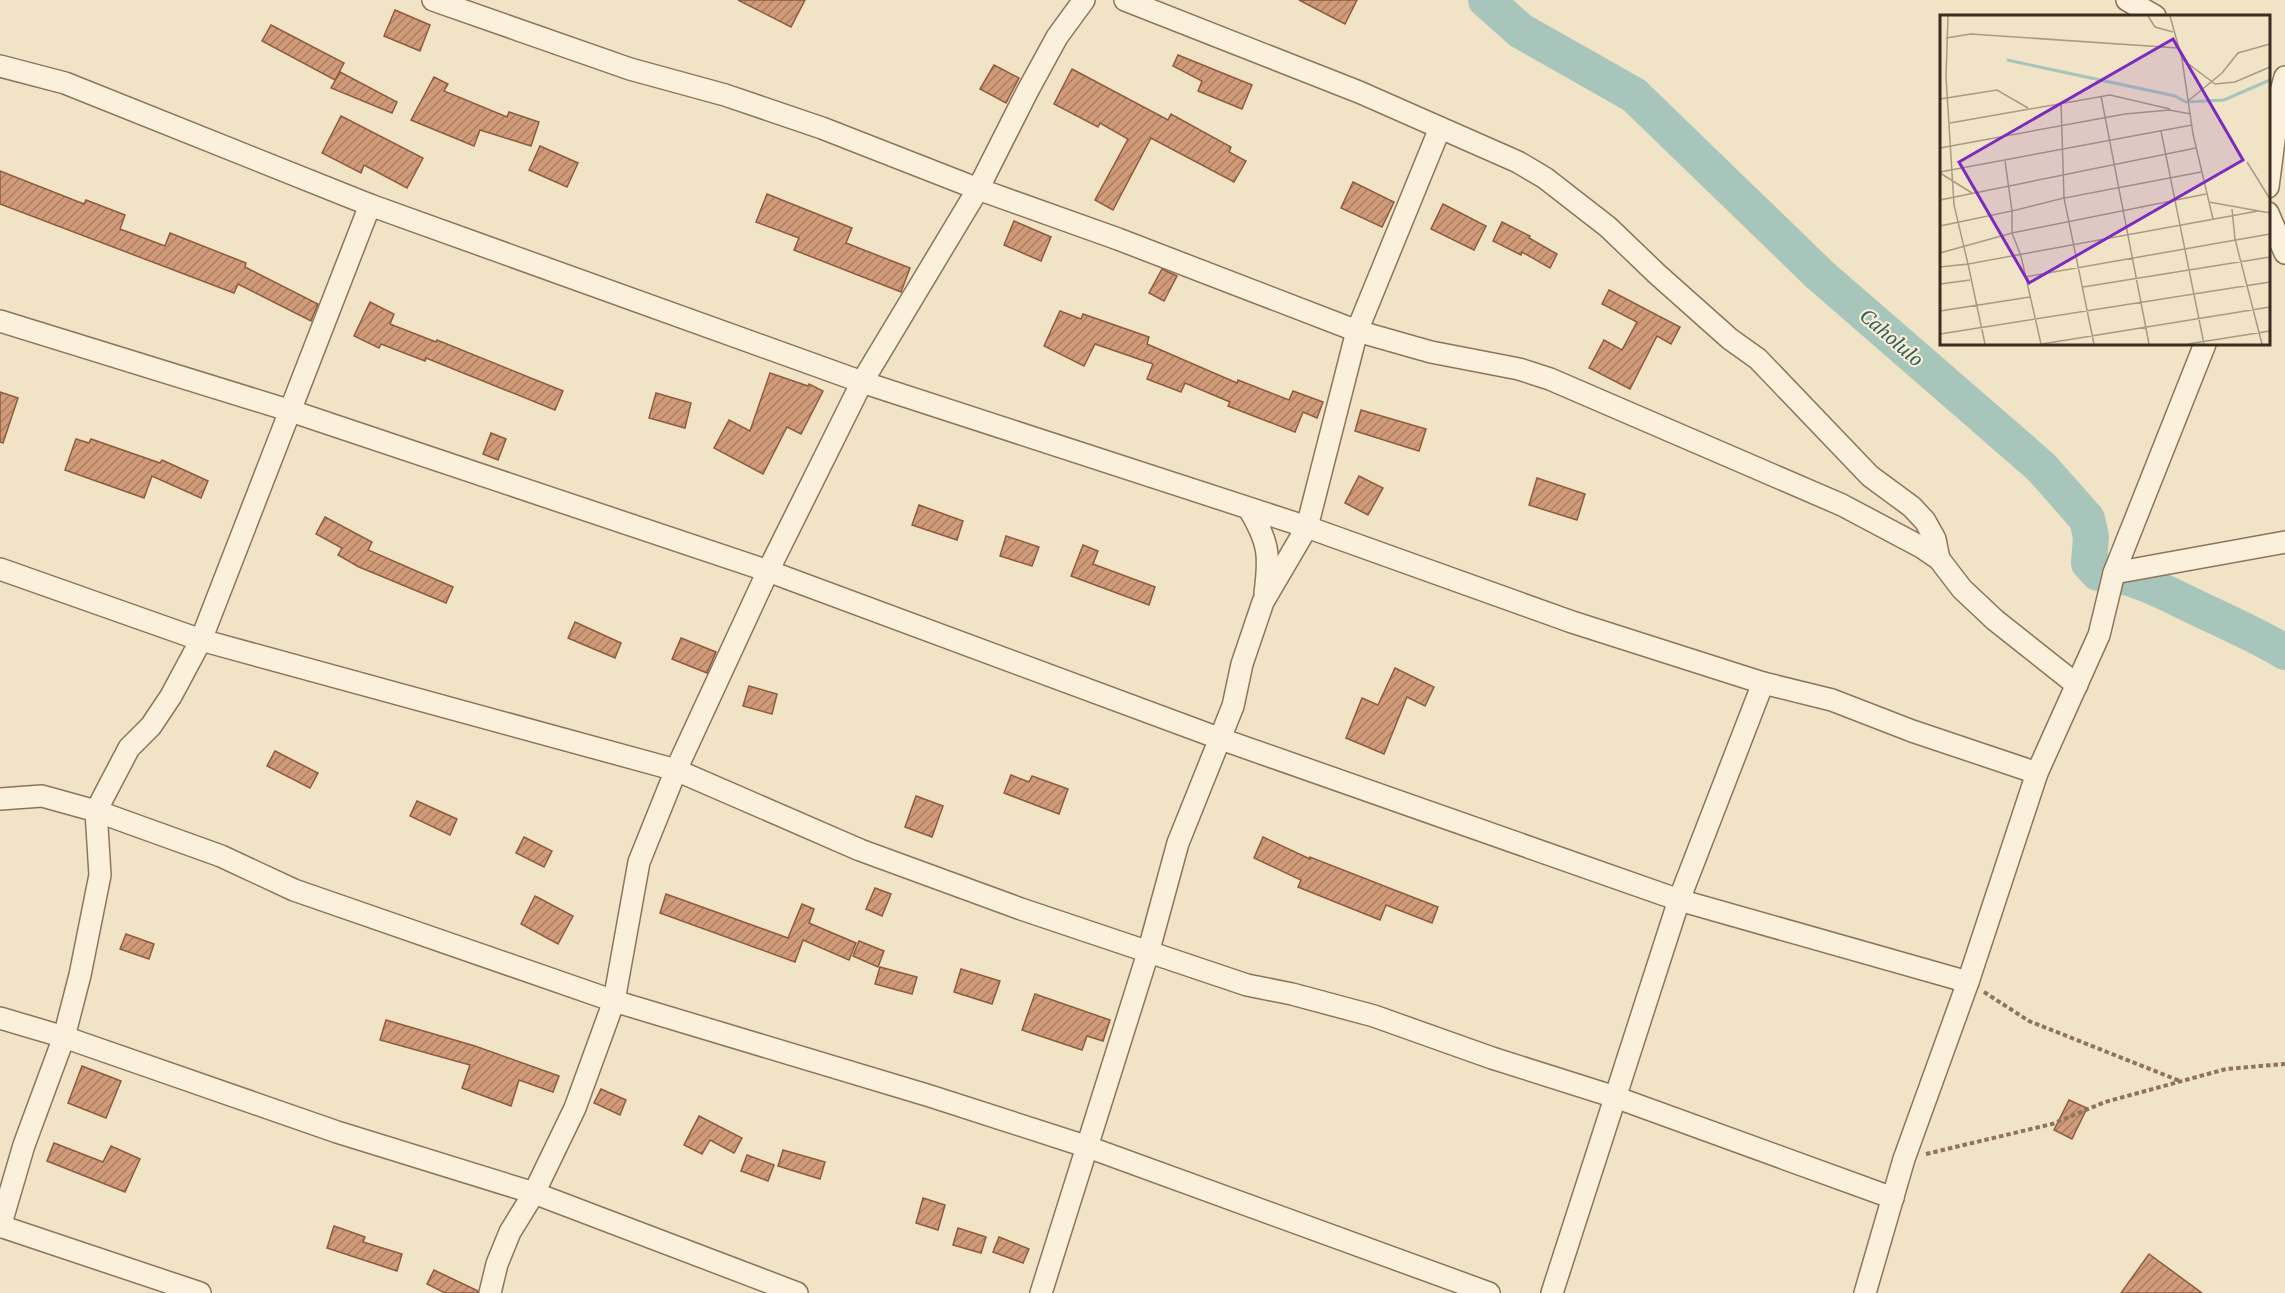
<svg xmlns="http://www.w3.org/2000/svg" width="2285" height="1293" font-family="'PT Serif',serif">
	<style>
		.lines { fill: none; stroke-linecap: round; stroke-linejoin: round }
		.river { stroke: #a8c5bb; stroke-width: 36 }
		.building { fill: url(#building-hatch); stroke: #8f5b3f; stroke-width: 1.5 }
		.minor-casing { stroke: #8e745a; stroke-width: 24 }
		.path { stroke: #8e745a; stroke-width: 4; stroke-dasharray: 4.5 3; stroke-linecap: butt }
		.minor { stroke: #fbf0db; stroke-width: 21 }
		.labels { text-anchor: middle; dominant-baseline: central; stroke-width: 4.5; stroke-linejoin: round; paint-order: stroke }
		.water-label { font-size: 20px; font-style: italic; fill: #2e5e59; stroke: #f8edd7 }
		.inset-river { fill: none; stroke: #a8c5bb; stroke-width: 3 }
		.inset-road { fill: none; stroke: #a99a83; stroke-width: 1.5 }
		.view { fill: #7b2cbf; fill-opacity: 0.15; stroke: #7b2cbf; stroke-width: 3 }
		.inset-edge { fill: none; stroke: #3d2d1f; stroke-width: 3 }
	</style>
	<defs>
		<pattern id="building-hatch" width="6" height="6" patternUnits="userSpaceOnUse" patternTransform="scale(1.5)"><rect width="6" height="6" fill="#d19b7a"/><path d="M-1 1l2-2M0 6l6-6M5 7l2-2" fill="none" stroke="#ab7f63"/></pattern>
	</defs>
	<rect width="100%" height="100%" fill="#f1e3c6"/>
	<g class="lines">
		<!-- river -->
		<path class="river" d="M1486,0L1521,31L1634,95L1820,275L2041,467L2087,519L2091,537L2089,563L2098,573C2129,573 2166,593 2193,606C2224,621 2255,634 2285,652"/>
	</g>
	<!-- building -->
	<g class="building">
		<polygon points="738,0 805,0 791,27"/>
		<polygon points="1299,0 1357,0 1345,24"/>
		<polygon points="395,10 430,25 420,51 384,36"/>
		<polygon points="271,25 344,63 335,80 262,41"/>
		<polygon points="1178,55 1252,85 1242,109 1198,91 1202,81 1173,66"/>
		<polygon points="994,65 1019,78 1006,103 980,89"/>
		<polygon points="1072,69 1168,120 1171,114 1231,147 1229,152 1246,161 1234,182 1151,138 1113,210 1095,200 1128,139 1100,123 1098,127 1054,104"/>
		<polygon points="340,72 397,102 392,113 331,88"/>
		<polygon points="434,77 448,84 444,91 507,117 509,112 539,122 531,146 480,130 474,146 411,120"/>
		<polygon points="341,116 423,158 407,188 364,165 361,173 322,153"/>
		<polygon points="540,146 578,163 567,187 529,170"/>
		<polygon points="0,171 84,204 86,200 125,215 120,229 165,246 170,233 246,263 245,267 318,304 311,321 238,284 234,293 0,204"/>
		<polygon points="1353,182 1394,202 1382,227 1341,208"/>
		<polygon points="767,194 852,228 846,243 910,268 901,292 794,250 799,238 756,222"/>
		<polygon points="1443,204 1486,226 1474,250 1431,229"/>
		<polygon points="1014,221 1051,237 1041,261 1004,245"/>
		<polygon points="1502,222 1530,236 1529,238 1557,254 1550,268 1522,252 1521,255 1493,241"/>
		<polygon points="1162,269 1177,276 1164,301 1149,293"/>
		<polygon points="1609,290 1680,327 1671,344 1657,336 1630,389 1589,368 1604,340 1622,350 1637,322 1602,304"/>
		<polygon points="370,302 394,314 390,324 436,342 437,340 563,391 555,410 426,358 425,361 381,344 379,348 354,336"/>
		<polygon points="1060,311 1081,319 1083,314 1149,337 1147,344 1237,383 1238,380 1289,400 1293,391 1323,402 1317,418 1303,412 1295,432 1228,406 1230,402 1185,383 1181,392 1147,379 1153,364 1095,344 1084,366 1044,346"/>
		<polygon points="770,373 808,386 809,384 823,391 801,434 787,427 763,474 714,448 729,420 750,431"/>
		<polygon points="0,392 18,398 3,443 0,442"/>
		<polygon points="656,393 691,403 685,428 649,418"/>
		<polygon points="1361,410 1426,429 1419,451 1355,431"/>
		<polygon points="491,433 506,439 498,460 483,454"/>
		<polygon points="76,439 89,443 91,439 160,463 162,460 208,481 201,498 152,476 144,498 65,470"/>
		<polygon points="1359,476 1383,488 1368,515 1345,503"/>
		<polygon points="1537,478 1585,494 1577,520 1529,505"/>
		<polygon points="919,505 963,521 957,540 912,525"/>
		<polygon points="325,517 372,542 368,550 453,587 446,603 359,567 338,555 342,548 316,534"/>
		<polygon points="1006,536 1039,547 1032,566 1000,556"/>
		<polygon points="1083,545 1098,551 1093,564 1155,587 1149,605 1071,576"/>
		<polygon points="575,622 621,643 615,658 568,638"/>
		<polygon points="681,638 716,652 707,673 672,659"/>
		<polygon points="1395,668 1434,687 1425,706 1407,697 1384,754 1346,738 1362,698 1378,705"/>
		<polygon points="749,686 777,694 772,714 743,706"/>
		<polygon points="275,751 318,773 310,788 267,766"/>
		<polygon points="1011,775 1029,782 1032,776 1068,789 1059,814 1004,793"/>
		<polygon points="916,796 943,806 932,837 905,827"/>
		<polygon points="417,801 457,819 450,835 410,816"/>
		<polygon points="524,837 552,851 544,867 516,853"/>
		<polygon points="1263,837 1310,859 1310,857 1438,907 1432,923 1386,905 1380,920 1298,887 1301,880 1254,858"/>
		<polygon points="875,888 891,894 882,916 866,909"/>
		<polygon points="666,894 788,938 802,904 814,909 809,923 856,943 849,960 803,940 795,962 660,913"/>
		<polygon points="535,896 573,916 558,944 521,924"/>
		<polygon points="126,934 154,944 149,959 120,949"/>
		<polygon points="859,941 884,951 878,967 853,956"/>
		<polygon points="880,967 917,977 912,994 875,984"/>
		<polygon points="961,969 1000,981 992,1004 954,992"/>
		<polygon points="1035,994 1110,1020 1103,1041 1087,1036 1082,1050 1022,1030"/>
		<polygon points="386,1020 475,1046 559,1076 553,1092 519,1080 511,1106 462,1088 470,1065 380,1040"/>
		<polygon points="82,1066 121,1081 106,1118 68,1103"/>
		<polygon points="601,1089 626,1100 620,1115 594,1103"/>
		<polygon points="2069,1100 2087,1108 2072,1139 2054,1130"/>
		<polygon points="699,1116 742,1138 734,1153 710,1140 702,1154 684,1145"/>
		<polygon points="54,1143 103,1162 111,1146 140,1159 125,1192 47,1161"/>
		<polygon points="783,1150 825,1162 820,1179 778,1166"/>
		<polygon points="747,1155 774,1165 768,1181 741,1171"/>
		<polygon points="923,1198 945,1205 938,1230 916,1223"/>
		<polygon points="334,1226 365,1237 363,1242 402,1254 397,1271 327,1248"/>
		<polygon points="958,1228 986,1237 981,1253 953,1245"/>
		<polygon points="999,1237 1029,1249 1023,1263 993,1252"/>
		<polygon points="2149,1254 2202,1293 2121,1293"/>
		<polygon points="434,1270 478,1291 478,1293 445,1293 427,1284"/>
	</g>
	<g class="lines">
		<!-- minor casing -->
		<g class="minor-casing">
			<g id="minor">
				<polyline points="433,0 630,69 725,95 822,128 978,189 1118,239 1357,331 1431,352 1519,369 1550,379 1842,505 1923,548 1939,559 1962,589 1995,620 2077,685"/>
				<polyline points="1125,0 1359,92 1518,162 1545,178 1608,227 1657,274 1730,339 1758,359 1870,476 1912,507 1925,521 1935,539 1939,559"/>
				<polyline points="2127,0 2155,16"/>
				<polyline points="0,66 65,83 370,205 862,382 1307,527 1572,622 1763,683 1832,700 1912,731 2037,773"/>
				<polyline points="2268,187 2280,95 2285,77"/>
				<polyline points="2268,213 2285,253"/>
				<polyline points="0,321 291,411 768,571 1221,739 1679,900 1968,982"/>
				<path d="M1249,509C1269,542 1270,556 1265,593"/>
				<polyline points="0,569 201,640 370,205"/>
				<polyline points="2114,573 2285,542"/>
				<polyline points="0,799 42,796 96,811 221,856 294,890 614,1001 930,1096 1088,1147 1489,1293"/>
				<polyline points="0,1018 64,1037 337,1132 534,1193 797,1293"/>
				<polyline points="0,1226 200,1293"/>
				<polyline points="0,1227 24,1145 64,1037 80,975 100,875 96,811 129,748 151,726 171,696 201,640 676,770 768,571 862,382 978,189 1027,92 1057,37 1084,0"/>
				<polyline points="490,1293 497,1264 510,1232 534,1193 575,1108 614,1001 639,862 676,770 860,850 1021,909 1247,985 1292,994 1374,1016 1492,1058 1615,1097 1893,1198"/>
				<polyline points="1041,1293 1148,953 1178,843 1233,706 1242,664 1263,602 1307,527 1357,331 1440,128"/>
				<polyline points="1552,1293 1679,900 1763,683"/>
				<polyline points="1865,1293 1904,1159 1968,982 2037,773 2099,635 2114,573 2205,344"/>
			</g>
		</g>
		<!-- path -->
		<g class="path">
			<polyline points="1984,992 2029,1021 2180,1081"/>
			<polyline points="1926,1154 2052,1124 2105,1102 2226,1069 2285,1064"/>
		</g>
		<!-- minor -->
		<use href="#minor" class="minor"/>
	</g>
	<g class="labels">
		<!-- water labels -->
		<g class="water-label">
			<text transform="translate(1892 337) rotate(41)">Caholulo</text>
		</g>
	</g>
	<!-- overview -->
	<g transform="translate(1940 15)">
		<rect width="330" height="330" fill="#f1e3c6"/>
		<path class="inset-river" d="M67,45L235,81L246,87L284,85L330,65"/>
		<path class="inset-road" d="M208,1L215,12L233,17M230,1L242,44L253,119L273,204M6,23L31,19L238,33M242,44L275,69L295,67L330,52M161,81L209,329M0,84L57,75L88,93M248,86L282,58L298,38L330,29M10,108L170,80L230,94M221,116L264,329M0,133L185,99L229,95L251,99M307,147L330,184M0,157L252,110M0,158L32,178M0,185L256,133M269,187L330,198M292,194L295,224L322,329M0,211L72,196L65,146M0,238L72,218L266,179M0,252L28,249L14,190L6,62L8,1M85,262L330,219M0,269L30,265M143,272L330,242M0,296L90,282M0,319L330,267M45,329L28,249L318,196M101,329L81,241L72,218V196L124,183L121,87M102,329L330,292M154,329L124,183L261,157M248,329L330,316"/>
		<path class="view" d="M233,24L303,145L89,268L19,147Z"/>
		<rect width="330" height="330" class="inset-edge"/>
	</g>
</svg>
